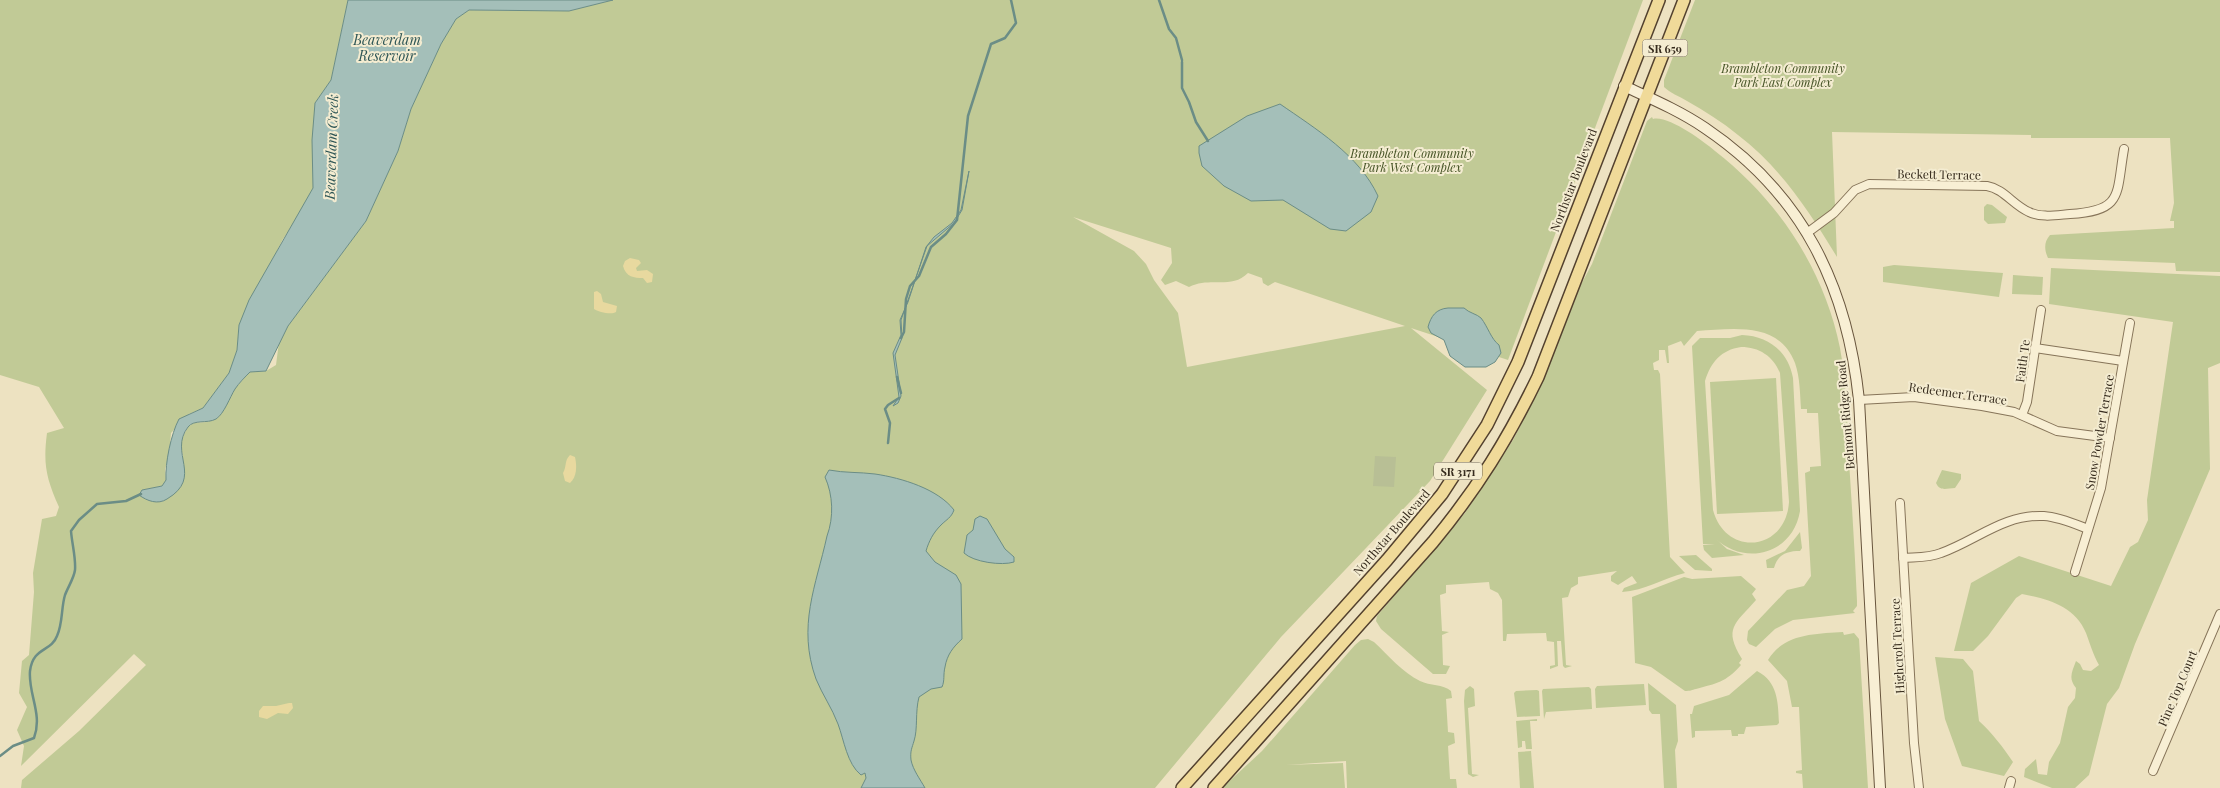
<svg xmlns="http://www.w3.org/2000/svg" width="2220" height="788" font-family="'Playfair Display',serif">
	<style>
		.green { fill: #c1ca96; fill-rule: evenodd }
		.sand { fill: #e8d99f }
		.cemetery { fill: #b8bf95 }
		.water { fill: #a4bfb9; stroke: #6b8d86 }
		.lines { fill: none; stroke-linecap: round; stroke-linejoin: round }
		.stream { stroke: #6b8d86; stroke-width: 2.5 }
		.minor-casing { stroke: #867459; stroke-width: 10 }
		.secondary-casing { stroke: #68553d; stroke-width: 12 }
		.primary-casing { stroke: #53412e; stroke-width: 14 }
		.minor { stroke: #f8efd4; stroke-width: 8 }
		.secondary { stroke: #f8efd4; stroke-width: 10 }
		.primary { stroke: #f0da99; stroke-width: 11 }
		.labels { text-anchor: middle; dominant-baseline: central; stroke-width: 4; stroke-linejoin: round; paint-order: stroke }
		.shield { fill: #f4ecd1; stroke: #6f6553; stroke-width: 1 }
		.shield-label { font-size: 11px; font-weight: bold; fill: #362b1d }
		.park-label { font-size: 12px; font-style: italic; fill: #445224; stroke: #f4ecd1 }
		.street-label { font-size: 12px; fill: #362b1d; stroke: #f4ecd1 }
		.water-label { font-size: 14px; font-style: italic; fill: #2d5555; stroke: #f4ecd1 }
	</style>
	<rect width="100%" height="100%" fill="#ede2c1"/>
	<!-- green -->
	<g class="green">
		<path d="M0,0H348L331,80L315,103L313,188L302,211L283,239L239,325L237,350L229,373L203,408L189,414L171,433L169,456L165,469L166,480L162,486L142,490L139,494L147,500L162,502L183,456L180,442L188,427L193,423L207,422L218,418L236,387L250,372L266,371L276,365L279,342L288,326L366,221L398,151L411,109L441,44L456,19L469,10L569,11L613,0H1643L1508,360L1411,328L1487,390L1430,481L1281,637L1155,788H21L22,780L79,731L146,665L134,654L21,766L24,746L17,730L27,707L19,693L22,661L29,655L34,592L33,573L42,519L56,516L59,507C46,478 43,464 47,433L64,428L39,387L0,375ZM1073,217L1171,248L1172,263L1161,280L1165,285L1176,281L1189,287C1211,276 1231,290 1248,273L1262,278L1263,283L1268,286L1275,282L1405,326L1187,367L1178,313L1154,280L1146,264L1134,251Z"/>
		<path d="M1695,0H2220V272L2176,271L2175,263L2048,258C2044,249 2044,242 2050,235L2174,228V221H2170L2174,203L2170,138H2031V135L1832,132L1837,257C1809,211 1781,168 1738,135C1722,122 1705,111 1687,101C1679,96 1670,93 1664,87V80Z"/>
		<path d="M1652,117L1653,119C1668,115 1703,141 1715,151C1778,200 1824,269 1840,348C1847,385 1847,423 1849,461C1852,507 1855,554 1857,601V606L1853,611L1855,613L1793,620L1775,629L1756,647L1749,644L1747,640L1748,631L1787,590L1804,586L1811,576L1805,473L1810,471V467L1821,466L1818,413H1807V409H1801C1800,394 1800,377 1795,363C1779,321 1733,329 1697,331L1684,346L1681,341L1668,346L1669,363H1667L1665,350H1659V360L1653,363L1654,370H1658L1660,374L1670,557L1685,573C1663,578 1645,591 1622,592L1624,588L1637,583L1632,576L1618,585L1611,581V576L1617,571L1578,577V584L1571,588L1568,597L1562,598L1566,665L1572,666L1565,668L1563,666L1561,641H1557L1558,666L1550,669V666L1555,665L1554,642L1547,641L1546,633L1507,634L1506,641H1503L1502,600L1498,593L1490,589L1489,582L1446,585V593L1440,595L1442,631L1449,632L1442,635L1443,665L1450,666L1446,674H1433L1381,629L1376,621L1377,616L1465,513L1513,440L1542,383L1578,290L1592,264L1647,121Z"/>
		<polygon points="1987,204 1992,205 2007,217 2005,223 1988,224 1984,220 1984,207"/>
		<polygon points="1894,265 2003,273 1999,297 1883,282 1883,267"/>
		<path d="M2051,268L2220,276V363L2208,368L2210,469L2135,644L2119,688L2107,704L2089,775L2075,788H2052L2024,777L2025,769L2036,759L2038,774L2047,775L2049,762L2060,743L2068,707L2075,698L2076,688C2068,678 2072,672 2076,661L2080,664L2083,670L2091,671L2099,665C2093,654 2090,644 2086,633C2075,606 2047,599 2022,594L2016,598L1988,636L1973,651H1954L1971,583L2019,556L2111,586L2130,547L2138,542L2148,520L2147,500L2173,322L2049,304Z"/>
		<polygon points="2013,275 2043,277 2042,295 2012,294"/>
		<path d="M1742,335C1768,336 1788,351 1793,378L1800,511C1793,554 1745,567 1715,538L1727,549L1744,555L1712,558L1704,550L1703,545L1715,544H1703L1692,346L1700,338H1730ZM1741,347C1759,347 1773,356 1780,373L1789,502C1786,551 1726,558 1713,510L1705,381C1711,362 1721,350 1741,347Z"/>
		<polygon points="1776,378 1783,511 1717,514 1710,382"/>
		<path d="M1942,470L1961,474V479L1955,488C1947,488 1940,492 1936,483Z"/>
		<path d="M1800,532L1802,548L1800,551C1787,551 1778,554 1774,568H1767L1766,560L1785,551Z"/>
		<polygon points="1696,555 1712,569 1712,571 1695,570 1679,556"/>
		<path d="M1741,576L1756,589L1752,594L1756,600C1735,624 1723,628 1742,659L1739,663L1741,665C1725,683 1717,683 1696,689C1692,690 1690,691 1685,691L1651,667L1635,663L1632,597L1684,577L1692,579Z"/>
		<path d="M1843,632L1844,635L1854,633L1859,639L1868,788H1803L1802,774L1796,773V771L1802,770L1799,707H1792L1787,681L1768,660C1784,633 1816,634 1843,632Z"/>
		<path d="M1368,639L1374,642C1388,655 1403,673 1420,681C1430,686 1443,684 1451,691L1452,698L1446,699L1448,732L1454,733L1455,743L1448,746L1450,779H1456L1457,788H1347L1346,761L1286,765L1343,763L1345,788H1222L1262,751L1355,645L1361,640Z"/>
		<path d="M1935,657L1963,659L1973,671L1979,721C1992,733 2003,747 2013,762L2004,776L1962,766L1945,719Z"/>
		<path d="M1757,671C1778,682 1778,702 1779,723L1777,725L1746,727L1744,734H1738V736H1732L1731,730L1695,731V737L1692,738L1690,714H1692L1694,706L1729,695Z"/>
		<polygon points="1648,683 1676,705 1678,741 1675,750 1677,788 1664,788 1660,714 1652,714 1649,710"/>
		<polygon points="1644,684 1646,705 1596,708 1595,689 1597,686"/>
		<polygon points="1470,686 1474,689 1475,706 1468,708 1472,774 1479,775 1473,777 1468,774 1464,701 1465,690"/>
		<polygon points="1589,687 1591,689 1592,709 1546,712 1544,719 1542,691 1543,689"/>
		<polygon points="1537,690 1539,691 1540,716 1517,717 1514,693 1516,691"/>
		<polygon points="1537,719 1537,721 1530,721 1532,749 1526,749 1525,741 1522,741 1522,747 1518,748 1516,721"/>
		<polygon points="1531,751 1534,788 1520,788 1518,752"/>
	</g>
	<!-- sand -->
	<g class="sand">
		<path d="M630,258L639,260L641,263L636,268L637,271L647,270L653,274L652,282L647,283L643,278C634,278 626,277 623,266L625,261Z"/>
		<path d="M597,291L601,294L603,302L617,306L616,312C612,315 598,312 594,309V292Z"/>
		<path d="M570,455L575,457C577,466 577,477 570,483L565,481L563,473C567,466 564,461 570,455Z"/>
		<polygon points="289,703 292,703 293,708 288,714 278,713 267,719 259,717 259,711 263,706 276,706"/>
	</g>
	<!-- cemetery -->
	<polygon class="cemetery" points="1375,456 1396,457 1394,487 1373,486"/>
	<!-- water -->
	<g class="water">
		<path d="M348,0H613L569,11L469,10L456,19L441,44L411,109L398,151L366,221L288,326L266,371L250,372C245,377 239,383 235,389C230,397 224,414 216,419C207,424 194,419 188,427C168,453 204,477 167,499C158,505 147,501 139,495L142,490L162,486L166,480C165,463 171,434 179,419L203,408L229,373L237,350L239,325L249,300L313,188L312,140L315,103L331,80Z"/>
		<path d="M1280,104C1316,129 1359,155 1378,196L1371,212L1346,231L1330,229L1283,200L1251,201L1224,186L1202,166L1199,153V146L1247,116Z"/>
		<polygon points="969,171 962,210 954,223 927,246 901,320 902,338 895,355 901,396 898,403 893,406 899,397 893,353 901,335 900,320 908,302 926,247 934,237 952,223 961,210"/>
		<path d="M1448,308H1464C1469,313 1477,314 1481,318C1488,327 1491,339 1499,345L1501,353L1495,362L1486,367H1465L1450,356L1444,340L1431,333L1428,327C1431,316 1436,309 1448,308Z"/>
		<path d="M829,470C844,473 860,472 875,474C902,478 938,489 954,510C951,518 947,519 941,525C933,533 929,541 926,551L935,562L956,575L961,584L962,639C953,647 947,655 945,667C943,675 945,680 942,687L931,689L919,697C915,712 918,729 914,741C912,748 910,751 911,760C913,770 920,779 925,788H861L866,778L865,773L861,775C847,764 844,740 838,724C832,708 822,694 816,679C797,626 816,586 827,536C834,517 833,495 825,477Z"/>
		<path d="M980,516L987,519L1005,549L1014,557V562C1002,566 973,562 964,553L967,535L973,530L975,519Z"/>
	</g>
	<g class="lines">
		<!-- stream -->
		<g class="stream">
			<polyline points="1159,0 1169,29 1176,38 1182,60"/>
			<polyline points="1182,62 1182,88 1189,102 1196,122 1208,141"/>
			<polyline points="901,338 904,332 906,299 910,286 919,276 931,247 946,234 957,220 968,116 991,44 1005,38 1016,23 1011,0"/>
			<polyline points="897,377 901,393"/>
			<polyline points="888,443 890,423 885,409 888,405 899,398"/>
			<path d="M0,756L13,746L34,738C43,714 28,694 30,671C33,647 51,652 57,636C63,623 61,608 65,595C68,587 74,578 75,570C76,558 72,544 71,531L79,520L97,504L126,501L141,494"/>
		</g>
		<!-- minor casing -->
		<g class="minor-casing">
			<g id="minor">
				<path d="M1807,233L1834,213L1855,190L1869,184L1987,186C2004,189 2013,205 2029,212C2041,218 2057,215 2070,214C2124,211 2116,194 2124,149"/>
				<polyline points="2035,348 2123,361"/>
				<polyline points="1859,400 1914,397 1982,406 2014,412 2057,431 2110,438"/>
				<polyline points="2022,415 2027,402 2041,310"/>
				<polyline points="1900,503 1914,743 1919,788"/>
				<path d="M1903,558C1916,557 1929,558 1941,553C1977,540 2004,514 2044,516C2059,517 2075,524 2088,529"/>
				<polyline points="2075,572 2101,488 2130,323"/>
				<polyline points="2153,771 2220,614"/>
				<polyline points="2009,788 2011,781"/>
			</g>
		</g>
		<!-- secondary casing -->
		<g class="secondary-casing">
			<path id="secondary" d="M1624,86C1652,99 1680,111 1705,128C1803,194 1847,286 1859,400L1880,788"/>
		</g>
		<!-- primary casing -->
		<g class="primary-casing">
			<g id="primary">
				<polyline points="1182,788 1387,560 1442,494 1487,425 1518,362 1659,0"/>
				<path d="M1214,788L1433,542C1477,489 1508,439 1538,377L1684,0"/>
			</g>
		</g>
		<!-- minor -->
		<use href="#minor" class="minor"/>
		<!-- secondary -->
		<use href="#secondary" class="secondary"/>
		<!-- primary -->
		<use href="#primary" class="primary"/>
	</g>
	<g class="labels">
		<!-- shield labels -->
		<g class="shield">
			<rect x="1642.5" y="39.5" width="45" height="17" rx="4"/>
			<rect x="1434" y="462.5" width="48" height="17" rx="4"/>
		</g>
		<g class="shield-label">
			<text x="1665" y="48">SR 659</text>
			<text x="1458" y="471">SR 3171</text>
		</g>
		<!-- park labels -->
		<g class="park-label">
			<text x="1783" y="68">Brambleton Community<tspan x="1783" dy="14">Park East Complex</tspan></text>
			<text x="1412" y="153">Brambleton Community<tspan x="1412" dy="14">Park West Complex</tspan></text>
		</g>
		<!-- street labels -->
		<g class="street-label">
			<text transform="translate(1939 174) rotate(1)">Beckett Terrace</text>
			<text transform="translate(1573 180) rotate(-69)">Northstar Boulevard</text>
			<text transform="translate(2022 361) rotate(-82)">Faith Te</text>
			<text transform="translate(1958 393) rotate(8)">Redeemer Terrace</text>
			<text transform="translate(1845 415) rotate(-95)">Belmont Ridge Road</text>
			<text transform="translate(2099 432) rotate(-80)">Snow Powder Terrace</text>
			<text transform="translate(1391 532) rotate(-49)">Northstar Boulevard</text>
			<text transform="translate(1897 646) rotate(-93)">Highcroft Terrace</text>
			<text transform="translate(2177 688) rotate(-67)">Pine Top Court</text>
		</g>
		<!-- water labels -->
		<g class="water-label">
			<text x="387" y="39">Beaverdam<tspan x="387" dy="16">Reservoir</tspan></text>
			<text transform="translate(331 147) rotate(-88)">Beaverdam Creek</text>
		</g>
	</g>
</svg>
